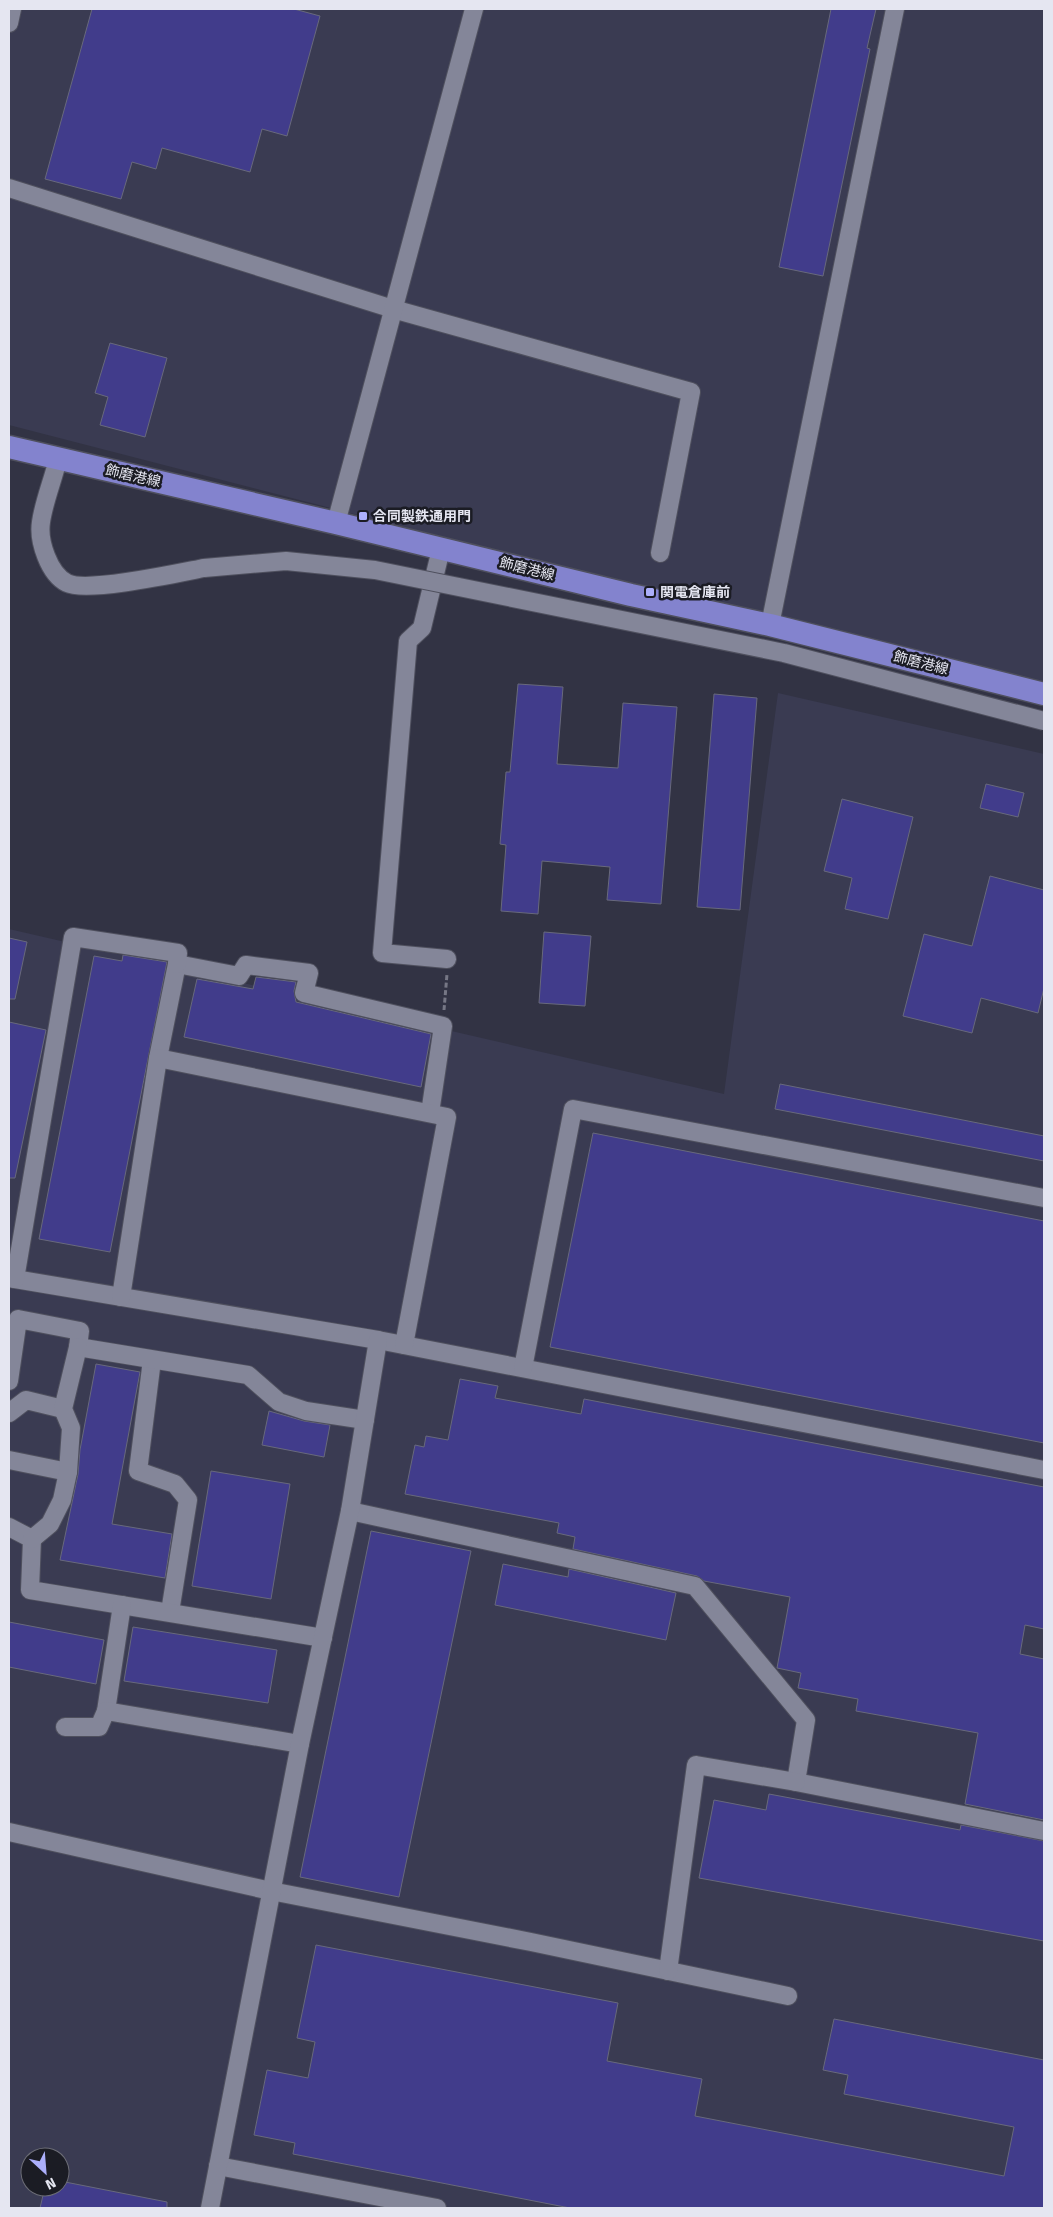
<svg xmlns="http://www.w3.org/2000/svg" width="1053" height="2217" font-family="'Fira Sans','Noto Sans JP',sans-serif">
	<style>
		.built { fill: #3a3b52; fill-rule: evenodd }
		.building { fill: #413c8b; stroke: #68697c }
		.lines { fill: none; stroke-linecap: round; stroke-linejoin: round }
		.minor-casing { stroke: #4f505e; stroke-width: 20 }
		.major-casing { stroke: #4f505e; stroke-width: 25 }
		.path { stroke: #767785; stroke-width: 3; stroke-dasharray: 5 2.5; stroke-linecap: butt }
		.minor { stroke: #848699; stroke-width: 18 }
		.major { stroke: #8383ce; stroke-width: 22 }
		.minor-bridge-casing { stroke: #4f505e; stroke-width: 20; stroke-linecap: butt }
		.minor-bridge { stroke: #848699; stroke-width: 18 }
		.poi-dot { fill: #acaffb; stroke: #1b1c24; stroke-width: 2 }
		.labels { text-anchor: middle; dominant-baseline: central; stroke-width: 5; stroke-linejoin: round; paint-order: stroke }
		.street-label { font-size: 14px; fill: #e5e6f1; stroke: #1b1c24 }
		.poi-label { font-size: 14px; font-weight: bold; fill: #e5e6f1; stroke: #1b1c24; text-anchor: start }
	</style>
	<rect width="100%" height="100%" fill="#323344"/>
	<!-- built -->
	<g class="built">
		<polygon points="9,9 1044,9 1044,692 9,425"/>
		<path d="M778,693L1044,754V2208H9V929L724,1094ZM30,2157H60V2187H30Z"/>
	</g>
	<!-- building -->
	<g class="building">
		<polygon points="92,9 294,9 320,16 287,136 262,129 250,172 162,148 156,169 132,162 121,199 45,179"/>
		<polygon points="831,9 876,9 867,48 870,49 823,276 779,267"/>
		<polygon points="110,343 167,358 145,437 100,425 108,397 95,393"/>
		<polygon points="518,684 563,687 557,764 618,768 623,703 677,707 661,904 607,900 610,867 542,861 538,914 501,911 506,845 500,844 506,772 510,772"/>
		<polygon points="714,694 757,698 740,910 697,907"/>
		<polygon points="986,784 1024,793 1018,817 980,808"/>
		<polygon points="842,799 913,817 888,919 845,909 852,878 824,871"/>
		<polygon points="990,876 1044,890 1044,988 1038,1013 981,998 972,1033 903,1016 924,934 972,946"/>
		<polygon points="544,932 591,936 585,1006 539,1003"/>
		<polygon points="9,938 27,942 15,999 9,999"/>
		<polygon points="123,955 167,962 110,1252 39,1239 94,956 122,961"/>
		<polygon points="256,977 296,982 294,991 296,1002 431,1034 421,1087 184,1037 197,979 253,989"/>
		<polygon points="9,1022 46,1030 15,1178 9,1178"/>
		<polygon points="780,1084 1044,1136 1044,1161 775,1109"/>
		<polygon points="593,1133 1044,1221 1044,1443 550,1347"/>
		<polygon points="96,1364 140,1372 112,1524 172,1534 165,1578 60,1560 78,1474 80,1450"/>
		<polygon points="460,1379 498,1386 495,1398 581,1414 584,1399 1044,1487 1044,1629 1025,1625 1020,1654 1044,1659 1044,1820 965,1804 978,1733 856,1711 858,1699 798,1688 801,1673 777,1668 790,1597 704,1581 697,1576 573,1549 575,1537 557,1533 559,1523 405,1494 415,1445 424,1447 426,1436 448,1440"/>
		<polygon points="269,1411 304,1421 330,1425 324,1457 262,1445"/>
		<polygon points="211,1471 290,1484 271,1599 192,1586"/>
		<polygon points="371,1531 471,1551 399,1897 300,1877"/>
		<polygon points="503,1564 568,1577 569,1569 676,1593 666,1640 495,1605"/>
		<polygon points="9,1622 104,1640 96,1684 9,1667"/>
		<polygon points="133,1627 277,1650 268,1703 124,1681"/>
		<polygon points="769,1794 960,1830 961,1825 1044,1841 1044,1941 699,1878 714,1800 766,1810"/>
		<polygon points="316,1945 618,2003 607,2061 702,2079 695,2116 1004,2176 1014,2127 844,2094 848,2075 823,2070 834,2019 1044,2060 1044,2208 570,2208 293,2154 295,2143 254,2135 267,2070 308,2078 315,2042 297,2038"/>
		<polygon points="60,2181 167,2202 167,2208 40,2208 45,2187 60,2187"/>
	</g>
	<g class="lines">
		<!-- minor casing -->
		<g class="minor-casing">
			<g id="minor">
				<polyline points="9,23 12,9"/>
				<polyline points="9,188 393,309 691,392 660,553"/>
				<path d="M58,459C53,480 44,501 41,522C38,541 49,574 67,583C87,593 178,573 204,568"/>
				<polyline points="336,523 474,9"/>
				<polyline points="441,549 422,628 408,641 382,953 447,959"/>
				<polyline points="770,625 895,9"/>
				<polyline points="158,1058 177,964 239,976 246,965 309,973 304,993 443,1026 430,1113"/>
				<polyline points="9,1278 378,1340 1044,1470"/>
				<polyline points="15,1279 73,937 178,953 177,964"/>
				<polyline points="121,1297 158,1058 447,1117 404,1345"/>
				<polyline points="152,1360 138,1471 175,1484 188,1500 170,1612"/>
				<polyline points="523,1368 573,1109 1044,1198"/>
				<polyline points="9,1381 18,1319 80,1331 78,1347 248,1375 279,1402 306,1411 365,1420"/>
				<polyline points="9,1413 26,1400 63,1409"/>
				<polyline points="9,1460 68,1472"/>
				<polyline points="350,1511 695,1586 806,1720 796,1782 1044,1831"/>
				<polyline points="9,1527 32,1539 30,1590 323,1638"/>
				<polyline points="32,1539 50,1524 62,1500 68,1472 71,1428 63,1409 78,1347"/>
				<polyline points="106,1711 122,1605"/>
				<polyline points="65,1727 99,1727 106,1711 300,1744"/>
				<polyline points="9,1832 271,1891 531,1942 788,1996"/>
				<polyline points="668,1971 696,1765 796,1782"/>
				<polyline points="218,2166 437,2208"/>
				<polyline points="210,2208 300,1744 350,1511 378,1340"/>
			</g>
		</g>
		<!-- major casing -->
		<g class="major-casing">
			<polyline id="major" points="9,447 336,523 631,595 770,625 1044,694"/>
		</g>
		<!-- path -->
		<polyline class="path" points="444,1010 447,974"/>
		<!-- minor -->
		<use href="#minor" class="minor"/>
		<!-- major -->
		<use href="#major" class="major"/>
		<!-- minor-bridge casing -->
		<g class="minor-bridge-casing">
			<polyline id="minor-bridge" points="204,568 286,561 375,570 784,653 1044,721"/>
		</g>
		<!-- minor-bridge -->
		<use href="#minor-bridge" class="minor-bridge"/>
	</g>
	<!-- markers -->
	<g class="poi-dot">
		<rect x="358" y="511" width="10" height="10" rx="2.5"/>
		<rect x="645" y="587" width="10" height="10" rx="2.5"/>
	</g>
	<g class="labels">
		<!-- street labels -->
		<g class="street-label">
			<text transform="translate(133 476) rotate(13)">飾磨港線</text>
			<text transform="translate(527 569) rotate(14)">飾磨港線</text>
			<text transform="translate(921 663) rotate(14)">飾磨港線</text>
		</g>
		<!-- poi labels -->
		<g class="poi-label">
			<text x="373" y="516">合同製鉄通用門</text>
			<text x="660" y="592">関電倉庫前</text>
		</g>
	</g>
	<!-- border -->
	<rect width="1053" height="2217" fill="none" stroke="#e5e6f1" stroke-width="20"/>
	<!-- north arrow -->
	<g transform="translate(45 2172) rotate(154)"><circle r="24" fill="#1b1c24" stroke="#6c6d76"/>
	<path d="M0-4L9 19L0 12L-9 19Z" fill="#acaffb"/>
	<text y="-8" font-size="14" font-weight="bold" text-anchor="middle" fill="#e5e6f1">N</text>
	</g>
</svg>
